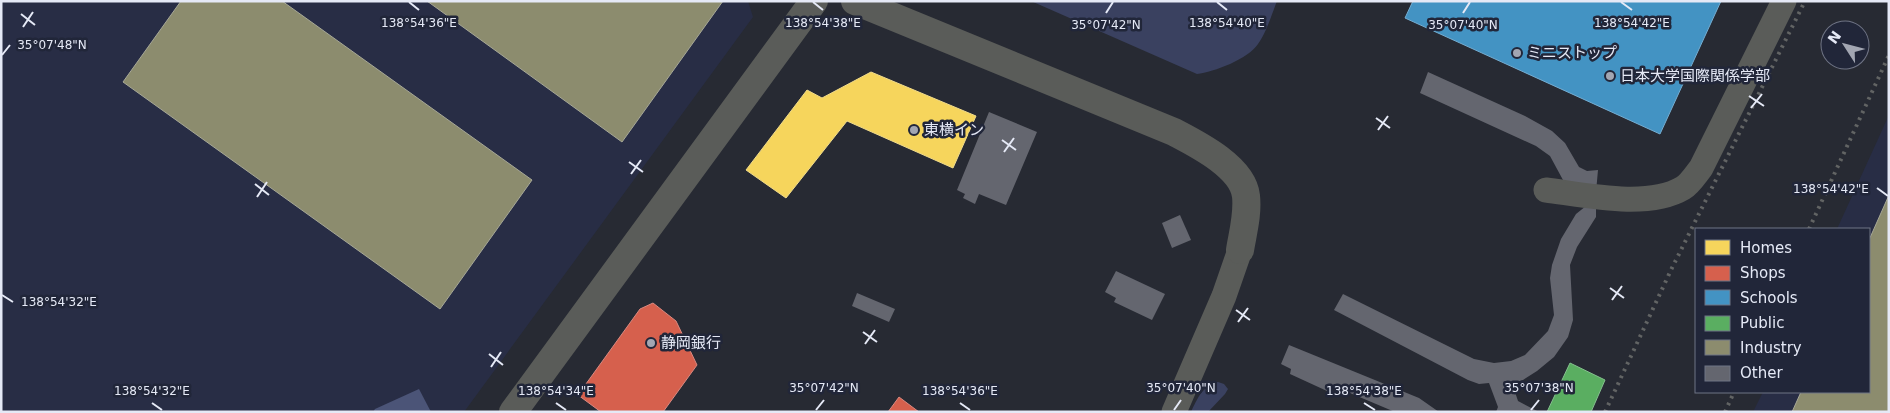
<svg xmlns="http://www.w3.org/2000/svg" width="1890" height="413" font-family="'DejaVu Sans','Noto Sans JP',sans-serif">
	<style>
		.built { fill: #282d45 }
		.green { fill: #3a4160 }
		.forest { fill: #4b5477 }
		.homes { fill: #f6d55c; stroke: #f1db8a }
		.shops { fill: #d6604d; stroke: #da8980 }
		.schools { fill: #4393c3; stroke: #74add2 }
		.public { fill: #5aae61; stroke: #84c08e }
		.industry { fill: #8c8c6e; stroke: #a7a897 }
		.building { fill: #64666f }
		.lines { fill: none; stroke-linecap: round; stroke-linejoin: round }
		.minor { stroke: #5a5c59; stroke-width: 25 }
		.tertiary { stroke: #5a5c59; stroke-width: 28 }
		.rail { stroke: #626464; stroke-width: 4; stroke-dasharray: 2.5 5; stroke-linecap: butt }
		.ticks { fill: none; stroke: #e5e9f6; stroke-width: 2 }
		.poi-dot { fill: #a2a6b2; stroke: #212639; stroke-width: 2 }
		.labels { text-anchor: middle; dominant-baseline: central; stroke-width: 5; stroke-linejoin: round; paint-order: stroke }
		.poi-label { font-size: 15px; fill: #e5e9f6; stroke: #212639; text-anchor: start }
		.ticks-label { font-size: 12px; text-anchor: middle; fill: #e5e9f6; stroke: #212639; stroke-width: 5; stroke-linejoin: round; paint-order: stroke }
	</style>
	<rect width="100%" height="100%" fill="#272a33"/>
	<!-- built -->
	<g class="built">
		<polygon points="1,1 748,1 753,17 464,412 1,412"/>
		<polygon points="1889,115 1889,412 1753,412 1763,392 1869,392 1869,229 1837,229"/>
	</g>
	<!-- green -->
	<g class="green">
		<path d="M1031,1H1277C1272,14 1266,33 1258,44C1248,59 1214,72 1197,74Z"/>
		<path d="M1218,382L1224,384L1228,389L1225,394L1208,412H1191C1197,399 1203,385 1218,382Z"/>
	</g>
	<!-- forest -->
	<polygon class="forest" points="419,389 431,412 373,412 375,409"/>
	<!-- homes -->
	<polygon class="homes" points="871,72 976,116 953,168 847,121 786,198 746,170 807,90 822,98"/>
	<!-- shops -->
	<g class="shops">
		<polygon points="653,303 676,321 697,365 663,412 601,412 578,395 640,309"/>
		<polygon points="899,397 919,412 888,412"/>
	</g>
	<!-- schools -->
	<polygon class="schools" points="1413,1 1721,1 1660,134 1405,18"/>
	<!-- public -->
	<polygon class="public" points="1570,363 1605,380 1591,412 1547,412"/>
	<!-- industry -->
	<g class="industry">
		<polygon points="181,1 282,1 532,180 440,309 123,82"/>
		<polygon points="427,1 723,1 622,142"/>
		<polygon points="1889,195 1889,412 1792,412 1801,392 1869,392 1869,240"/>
	</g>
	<!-- building -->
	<g class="building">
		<polygon points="1428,72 1525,116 1552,131 1565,143 1579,167 1587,171 1598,170 1596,192 1563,180 1550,156 1536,146 1420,93"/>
		<polygon points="989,112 1037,132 1006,205 979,194 975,204 963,198 965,194 957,190"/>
		<polygon points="1596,205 1596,217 1577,247 1570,265 1573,320 1568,337 1554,357 1537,371 1523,380 1512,383 1518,401 1539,412 1496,412 1498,407 1489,383 1479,384 1468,380 1334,310 1343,294 1474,359 1494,363 1511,361 1525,355 1548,331 1554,315 1550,278 1552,265 1561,239 1576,214 1586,206"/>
		<polygon points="1180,215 1191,240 1172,248 1162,223"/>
		<polygon points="1116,271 1165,294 1152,320 1114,302 1116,298 1105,292"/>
		<polygon points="857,293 895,309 889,322 852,306"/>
		<polygon points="1289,345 1419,398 1439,412 1395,412 1331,385 1327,391 1290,374 1291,369 1281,364"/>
	</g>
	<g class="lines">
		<!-- minor -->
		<g class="minor">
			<path d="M1546,190C1585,195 1648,209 1683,188C1690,184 1696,174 1701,168L1784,1"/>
			<polyline points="1174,412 1224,296 1240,250"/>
		</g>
		<!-- tertiary -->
		<g class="tertiary">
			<path d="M855,1L1174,132C1197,144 1243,167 1246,196C1248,214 1243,232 1240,250"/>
			<polyline points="513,412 814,1"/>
		</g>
		<!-- rail -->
		<g class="rail">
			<polyline points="1809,229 1889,55"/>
			<polyline points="1605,412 1671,270 1805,1"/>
			<polyline points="1725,412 1734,392"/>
		</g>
	</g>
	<!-- ticks -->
	<path class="ticks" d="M409,2L419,10M813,2L823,10M1217,2L1227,10M1621,2L1632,10M1106,13L1113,2M1463,13L1470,2M21,14L35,25M23,27L33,12M2,55L10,45M1749,96L1764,106M1751,108L1762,94M1376,118L1390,128M1378,130L1388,116M1002,140L1016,150M1004,152L1014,138M629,162L643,172M631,174L641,160M255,184L269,195M1877,188L1888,196M257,197L267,182M1610,288L1624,298M2,295L13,302M1612,300L1622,286M1236,310L1250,320M1238,322L1248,308M863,332L877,342M865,344L875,330M489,354L503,365M491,367L501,352M152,403L162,410M556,403L566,410M960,403L970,410M1364,403L1375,410M816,410L824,400M1174,410L1181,400M1531,410L1539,400"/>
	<!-- markers -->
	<g class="poi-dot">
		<circle cx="1517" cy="53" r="5"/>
		<circle cx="1610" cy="76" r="5"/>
		<circle cx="914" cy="130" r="5"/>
		<circle cx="651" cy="343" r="5"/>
	</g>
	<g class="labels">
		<!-- poi labels -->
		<g class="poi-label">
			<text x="1527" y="53">ミニストップ</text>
			<text x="1620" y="76">日本大学国際関係学部</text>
			<text x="924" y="130">東横イン</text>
			<text x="661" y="343">静岡銀行</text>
		</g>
	</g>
	<g class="ticks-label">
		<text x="419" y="27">138°54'36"E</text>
		<text x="823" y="27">138°54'38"E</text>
		<text x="1227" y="27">138°54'40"E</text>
		<text x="1632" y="27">138°54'42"E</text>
		<text x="1106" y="29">35°07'42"N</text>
		<text x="1463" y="29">35°07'40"N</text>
		<text x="52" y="49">35°07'48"N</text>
		<text x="1831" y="193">138°54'42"E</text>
		<text x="59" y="306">138°54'32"E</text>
		<text x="824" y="392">35°07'42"N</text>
		<text x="1181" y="392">35°07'40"N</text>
		<text x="1539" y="392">35°07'38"N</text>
		<text x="152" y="395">138°54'32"E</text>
		<text x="556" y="395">138°54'34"E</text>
		<text x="960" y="395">138°54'36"E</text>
		<text x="1364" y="395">138°54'38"E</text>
	</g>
	<!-- border -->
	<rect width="1890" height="413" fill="none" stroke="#e5e9f6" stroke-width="5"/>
	<!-- legend -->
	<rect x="1695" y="228" width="175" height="165" fill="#212639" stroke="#6f7485"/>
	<rect x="1705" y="240" width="25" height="15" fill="#f6d55c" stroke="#6f7485"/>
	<text x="1740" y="253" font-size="15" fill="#e5e9f6">Homes</text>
	<rect x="1705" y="266" width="25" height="15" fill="#d6604d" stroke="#6f7485"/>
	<text x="1740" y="278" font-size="15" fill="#e5e9f6">Shops</text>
	<rect x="1705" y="290" width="25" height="15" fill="#4393c3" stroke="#6f7485"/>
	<text x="1740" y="303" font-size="15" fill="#e5e9f6">Schools</text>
	<rect x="1705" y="316" width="25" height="15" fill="#5aae61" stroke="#6f7485"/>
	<text x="1740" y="328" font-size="15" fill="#e5e9f6">Public</text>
	<rect x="1705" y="340" width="25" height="15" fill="#8c8c6e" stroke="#6f7485"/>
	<text x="1740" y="353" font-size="15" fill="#e5e9f6">Industry</text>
	<rect x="1705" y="366" width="25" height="15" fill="#64666f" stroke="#6f7485"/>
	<text x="1740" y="378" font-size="15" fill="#e5e9f6">Other</text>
	<!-- north arrow -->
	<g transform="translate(1845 45) rotate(306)"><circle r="24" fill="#212639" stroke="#6f7485"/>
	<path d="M0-4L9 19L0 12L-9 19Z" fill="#a2a6b2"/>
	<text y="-8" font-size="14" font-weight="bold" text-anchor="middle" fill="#e5e9f6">N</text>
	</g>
</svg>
